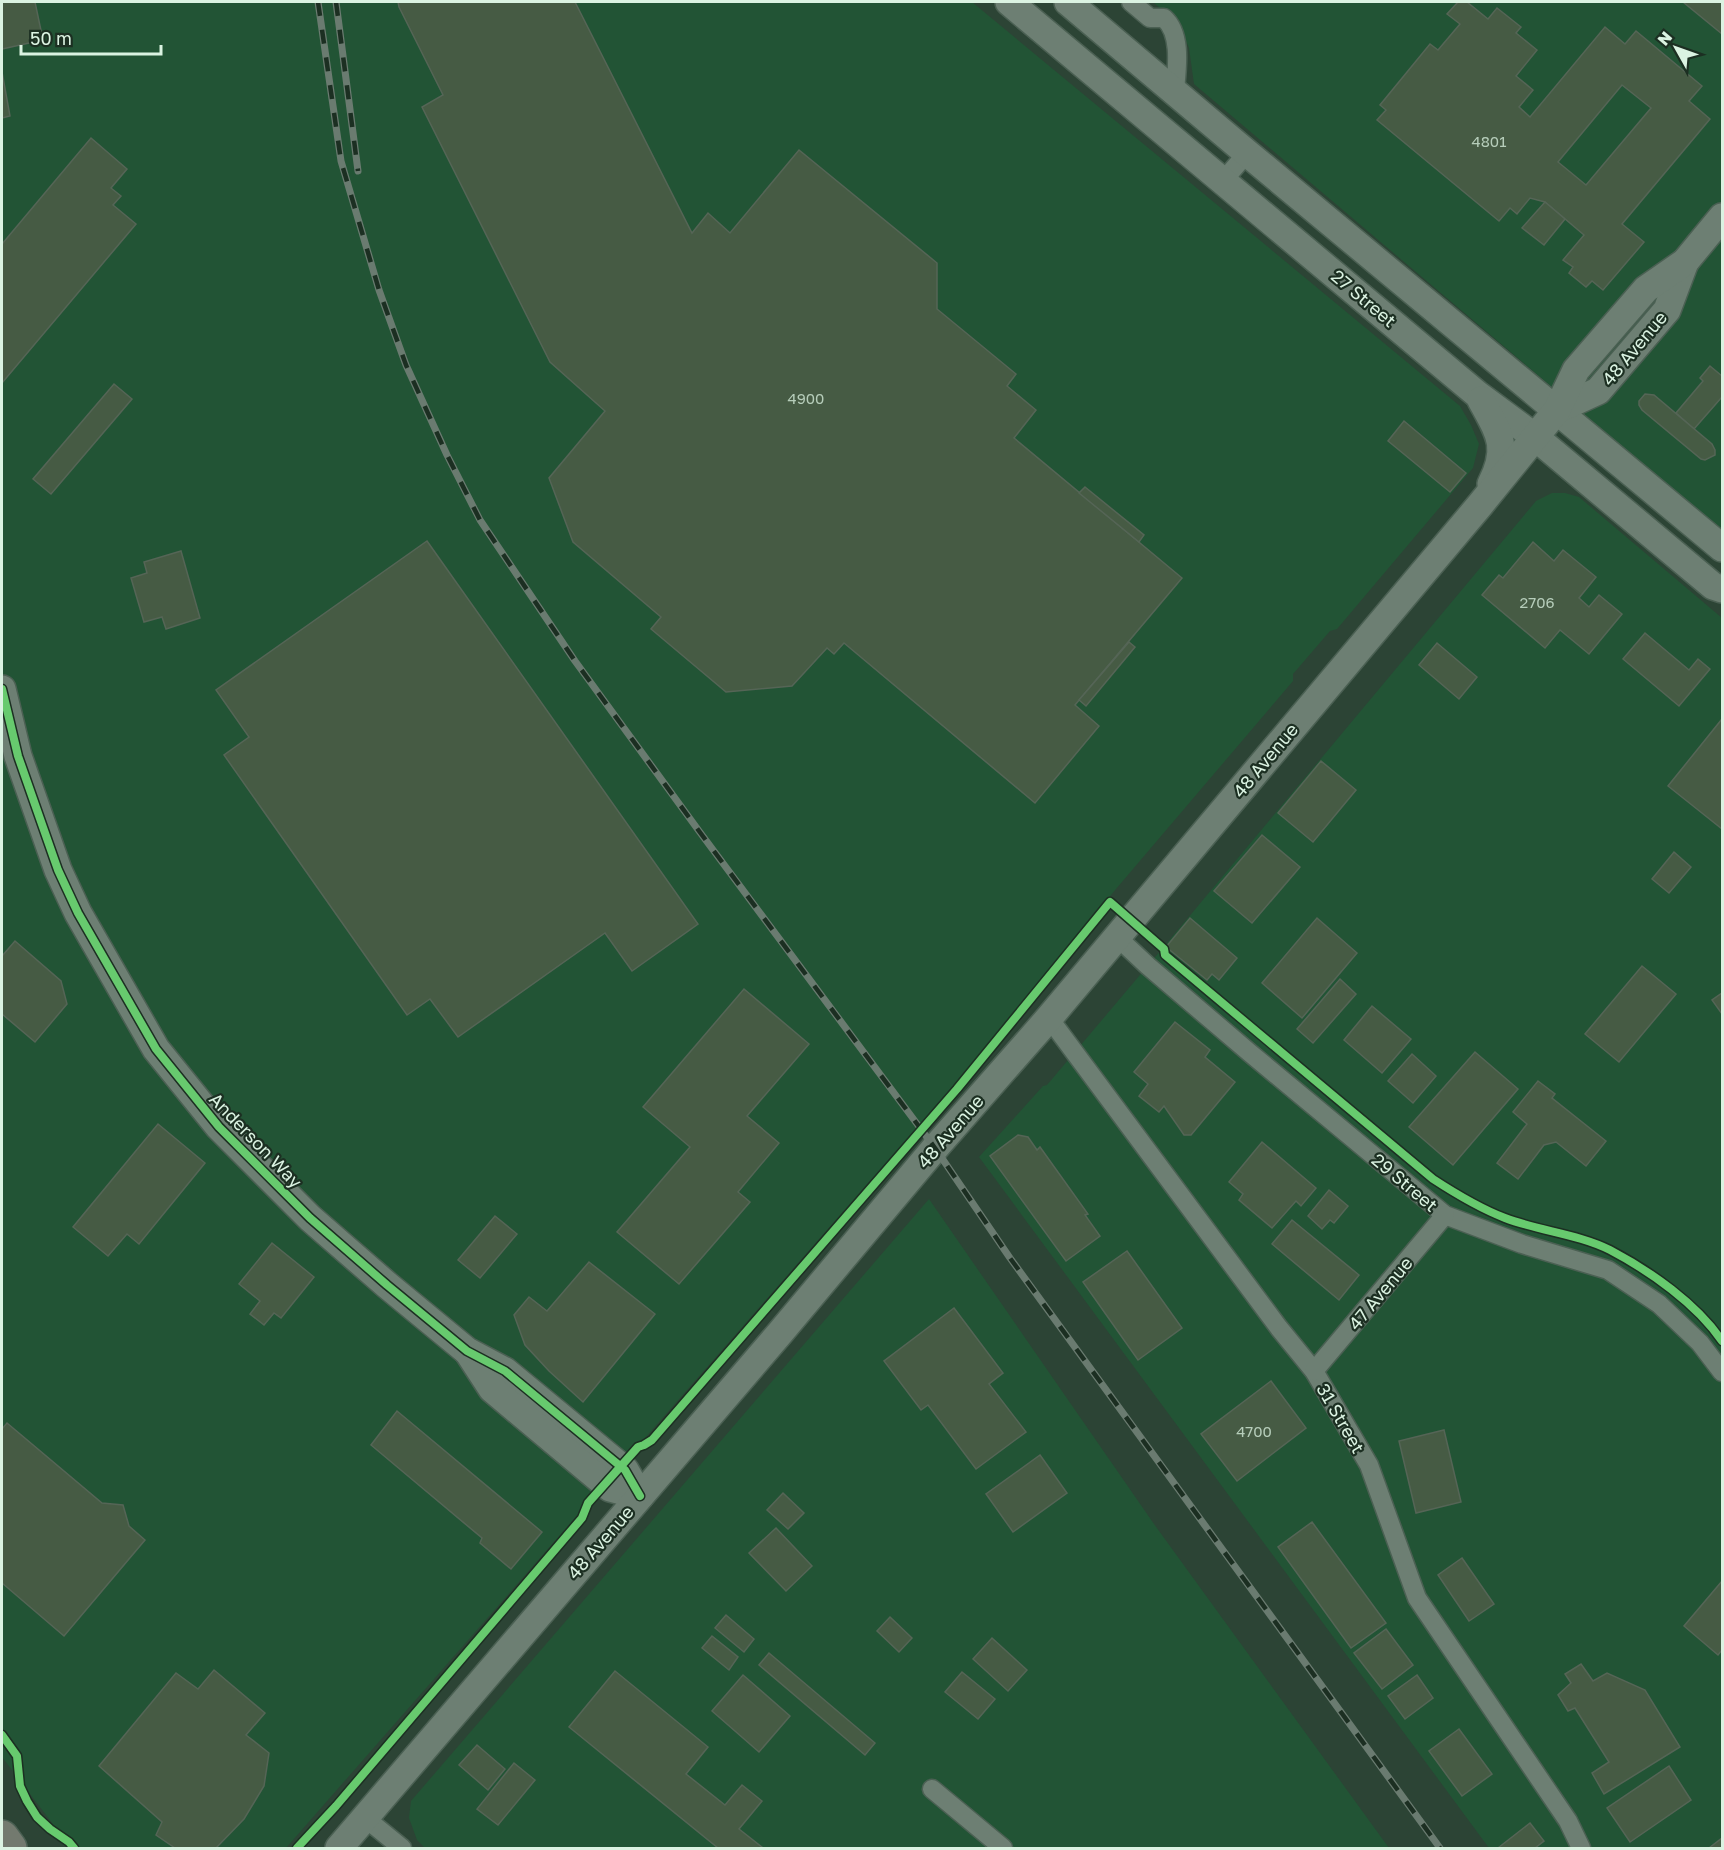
<svg xmlns="http://www.w3.org/2000/svg" width="1724" height="1850" font-family="'Golos Text',sans-serif">
	<style>
		.built { fill: #225435 }
		.building { fill: #465b44; stroke: #556556; stroke-width: 1.5; fill-rule: evenodd }
		.lines { fill: none; stroke-linecap: round; stroke-linejoin: round }
		.street-casing { stroke: #4b6053; stroke-width: 21 }
		.secondary-casing { stroke: #4b6053; stroke-width: 30 }
		.highway-casing { stroke: #4b6053; stroke-width: 36 }
		.street { stroke: #6d7f73; stroke-width: 18 }
		.secondary { stroke: #6d7f73; stroke-width: 27 }
		.highway { stroke: #737a6f; stroke-width: 33 }
		.rail-casing { stroke: #6a7b70; stroke-width: 7 }
		.rail { stroke: #1c2f22; stroke-width: 4.5; stroke-dasharray: 14; stroke-linecap: butt }
		.cycleway-casing { stroke: #1c2f22; stroke-width: 11 }
		.cycleway { stroke: #67ca6e; stroke-width: 8 }
		.labels { text-anchor: middle; dominant-baseline: central; stroke-width: 4.5; stroke-linejoin: round; paint-order: stroke }
		.number-label { font-size: 15px; fill: #b6cdba }
		.street-label { font-size: 18px; fill: #dbf3e2; stroke: #1c2f22 }
	</style>
	<rect width="100%" height="100%" fill="#2c4435"/>
	<!-- built -->
	<g class="built">
		<polygon points="2,2 972,2 1460,406 1471,425 1479,444 1473,468 1337,629 1330,631 1293,674 1293,681 1116,889 975,1061 286,1848 71,1848 2,1757"/>
		<polygon points="1153,2 1722,2 1722,531 1194,84 1189,48 1179,25"/>
		<polygon points="1552,493 1565,493 1579,497 1722,618 1722,1848 1489,1848 979,1157 1043,1086 1047,1085 1167,943 1536,501"/>
		<polygon points="929,1199 1154,1524 1389,1848 425,1848 417,1840 409,1818 411,1801"/>
	</g>
	<!-- building -->
	<g class="building">
		<polygon points="2,2 35,2 43,40 2,49"/>
		<polygon points="398,2 575,2 692,233 708,213 730,233 799,150 937,263 937,309 1016,374 1007,386 1036,410 1014,438 1182,578 1075,705 1099,726 1035,803 844,643 834,654 827,648 792,686 726,692 651,629 661,617 573,542 549,478 605,411 550,362 422,107 443,95 399,7"/>
		<path d="M1458,2H1467L1488,19L1497,8L1521,27L1516,33L1537,50L1516,76L1533,90L1519,107L1530,117L1605,27L1625,44L1636,31L1702,86L1689,101L1710,119L1622,224L1644,242L1603,290L1592,281L1586,287L1569,273L1573,267L1563,260L1584,235L1545,202L1530,198L1517,214L1510,208L1499,221L1377,120L1386,110L1380,105L1430,44L1438,50L1460,24L1447,14ZM1622,85L1651,108L1586,185L1558,162Z"/>
		<polygon points="1683,2 1722,2 1722,34"/>
		<polygon points="2,72 10,116 2,118"/>
		<polygon points="91,138 127,169 111,188 121,196 113,205 136,224 2,383 2,244"/>
		<polygon points="1545,202 1565,219 1544,245 1522,228"/>
		<polygon points="1710,366 1722,376 1722,397 1694,429 1676,413 1703,381 1700,378"/>
		<polygon points="114,384 132,399 51,494 33,479"/>
		<polygon points="1645,394 1654,395 1712,444 1715,450 1715,455 1705,460 1701,459 1642,410 1639,405 1639,401"/>
		<polygon points="1404,421 1466,473 1450,492 1388,441"/>
		<polygon points="1085,487 1144,535 1139,542 1079,493"/>
		<polygon points="427,541 698,924 632,971 605,933 458,1037 430,999 407,1015 224,755 249,737 216,690"/>
		<polygon points="1533,542 1554,561 1563,550 1596,577 1579,598 1589,607 1599,595 1622,614 1589,654 1560,630 1545,648 1482,595 1499,575 1503,578"/>
		<polygon points="181,551 200,618 166,629 162,617 144,622 131,578 147,573 144,562"/>
		<polygon points="1645,633 1689,670 1698,659 1710,669 1679,706 1623,659"/>
		<polygon points="1129,642 1135,647 1086,706 1079,700"/>
		<polygon points="1437,643 1477,677 1459,699 1419,665"/>
		<polygon points="1722,719 1722,829 1668,786"/>
		<polygon points="1321,761 1356,790 1313,842 1278,813"/>
		<polygon points="1262,835 1300,867 1252,923 1214,891"/>
		<polygon points="1674,852 1691,867 1669,893 1652,879"/>
		<polygon points="1190,918 1237,958 1219,980 1212,974 1207,980 1166,947"/>
		<polygon points="1317,918 1357,953 1302,1018 1262,983"/>
		<polygon points="15,941 61,981 67,1004 35,1042 2,1014 2,956"/>
		<polygon points="1642,966 1676,994 1619,1062 1585,1034"/>
		<polygon points="1340,979 1356,994 1313,1043 1297,1029"/>
		<polygon points="744,989 809,1044 747,1116 779,1143 738,1192 750,1202 679,1284 617,1232 690,1147 643,1107"/>
		<polygon points="1722,993 1722,1014 1712,1000"/>
		<polygon points="1372,1006 1411,1039 1382,1073 1344,1040"/>
		<polygon points="1175,1022 1210,1050 1205,1057 1235,1082 1191,1135 1184,1135 1164,1106 1159,1112 1139,1096 1148,1084 1134,1072"/>
		<polygon points="1475,1052 1518,1089 1453,1165 1409,1127"/>
		<polygon points="1412,1054 1436,1076 1413,1103 1388,1081"/>
		<polygon points="1538,1081 1555,1094 1552,1098 1606,1141 1586,1166 1556,1142 1544,1145 1518,1179 1497,1163 1527,1124 1513,1112"/>
		<polygon points="158,1124 205,1163 139,1244 127,1234 108,1256 73,1227"/>
		<polygon points="1018,1135 1028,1137 1037,1150 1040,1147 1088,1214 1085,1215 1100,1236 1066,1261 990,1156"/>
		<polygon points="1262,1142 1316,1188 1301,1206 1296,1201 1272,1228 1239,1200 1243,1194 1229,1182"/>
		<polygon points="1329,1190 1348,1206 1334,1223 1330,1220 1322,1229 1308,1216"/>
		<polygon points="495,1216 517,1234 480,1278 458,1260"/>
		<polygon points="1292,1220 1359,1275 1339,1300 1272,1244"/>
		<polygon points="272,1243 314,1277 281,1318 274,1313 264,1325 250,1314 260,1301 239,1284"/>
		<polygon points="1127,1251 1182,1328 1138,1360 1083,1282"/>
		<polygon points="589,1262 655,1314 583,1402 549,1371 525,1345 514,1315 529,1297 547,1311"/>
		<polygon points="954,1308 1003,1373 989,1384 1026,1432 976,1469 928,1405 921,1410 884,1361"/>
		<polygon points="1271,1381 1306,1428 1237,1481 1201,1434"/>
		<polygon points="397,1411 542,1532 511,1569 480,1543 482,1538 371,1445"/>
		<polygon points="7,1423 102,1503 123,1505 129,1526 145,1540 64,1636 2,1583 2,1429"/>
		<polygon points="1444,1430 1461,1502 1416,1513 1399,1441"/>
		<polygon points="1040,1455 1067,1493 1013,1532 986,1494"/>
		<polygon points="783,1493 804,1513 788,1529 767,1510"/>
		<polygon points="1312,1522 1386,1623 1351,1648 1278,1547"/>
		<polygon points="776,1528 812,1566 786,1591 749,1553"/>
		<polygon points="1462,1558 1494,1604 1469,1621 1438,1575"/>
		<polygon points="1722,1581 1722,1650 1718,1655 1684,1626"/>
		<polygon points="726,1615 754,1639 744,1652 715,1628"/>
		<polygon points="890,1617 912,1638 899,1652 877,1631"/>
		<polygon points="1386,1629 1413,1665 1382,1689 1354,1653"/>
		<polygon points="712,1636 738,1657 729,1670 702,1648"/>
		<polygon points="992,1638 1027,1670 1008,1691 973,1659"/>
		<polygon points="769,1653 875,1743 865,1755 759,1665"/>
		<polygon points="1581,1664 1593,1681 1607,1673 1645,1690 1680,1747 1604,1794 1592,1773 1609,1762 1575,1708 1568,1711 1558,1695 1571,1683 1565,1674"/>
		<polygon points="214,1670 265,1713 246,1735 269,1753 264,1786 244,1819 216,1848 175,1848 156,1835 162,1822 99,1766 176,1673 198,1689"/>
		<polygon points="615,1671 708,1747 686,1774 725,1805 742,1785 762,1801 739,1829 763,1848 718,1848 569,1727"/>
		<polygon points="962,1672 995,1699 978,1719 945,1692"/>
		<polygon points="743,1675 790,1716 759,1752 712,1711"/>
		<polygon points="1417,1675 1433,1698 1405,1719 1388,1696"/>
		<polygon points="1459,1729 1492,1774 1462,1796 1429,1751"/>
		<polygon points="477,1745 505,1769 488,1790 459,1765"/>
		<polygon points="514,1763 535,1780 498,1825 477,1809"/>
		<polygon points="1669,1766 1691,1800 1630,1842 1607,1808"/>
		<polygon points="1530,1823 1544,1841 1535,1848 1498,1848"/>
		<polygon points="1722,1838 1722,1848 1709,1848"/>
	</g>
	<g class="lines">
		<!-- street casing -->
		<g class="street-casing">
			<g id="street">
				<path d="M1131,2L1150,18H1164C1182,34 1177,68 1175,90"/>
				<polyline points="1223,181 1247,153"/>
				<polyline points="1117,937 1148,966 1250,1053 1445,1215 1522,1244 1608,1270 1659,1304 1700,1343 1722,1372"/>
				<polyline points="1049,1018 1279,1328 1314,1371 1369,1465 1417,1598 1568,1821 1581,1848"/>
				<polyline points="1314,1371 1445,1215"/>
				<polyline points="932,1789 1003,1848"/>
				<polyline points="364,1817 402,1848"/>
			</g>
		</g>
		<!-- secondary casing -->
		<g class="secondary-casing">
			<g id="secondary">
				<polyline points="1009,2 1477,394 1535,437 1713,586 1722,589"/>
				<polyline points="1068,2 1247,153 1722,548"/>
				<path d="M1481,400C1499,433 1510,447 1491,484"/>
				<polyline points="1557,410 1598,391 1667,310 1685,262"/>
				<polyline points="2,689 18,756 58,870 78,913 156,1049 219,1127 310,1218 387,1285 467,1351 505,1371 625,1470 640,1496"/>
				<polyline points="468,1352 492,1389 610,1488 640,1496"/>
				<polyline points="339,1848 780,1333 935,1148 1049,1018 1480,505 1557,410 1576,370 1646,289 1685,262 1722,217"/>
			</g>
		</g>
		<!-- highway casing -->
		<g class="highway-casing">
			<polyline id="highway" points="2,1837 10,1848"/>
		</g>
		<!-- street -->
		<use href="#street" class="street"/>
		<!-- secondary -->
		<use href="#secondary" class="secondary"/>
		<!-- highway -->
		<use href="#highway" class="highway"/>
		<!-- rail casing -->
		<g class="rail-casing">
			<g id="rail">
				<polyline points="318,2 341,161 379,290 406,365 447,455 480,520 575,661 699,831 935,1148 1010,1258 1440,1848"/>
				<polyline points="336,2 358,171"/>
			</g>
		</g>
		<!-- rail -->
		<use href="#rail" class="rail"/>
		<!-- cycleway casing -->
		<g class="cycleway-casing">
			<g id="cycleway">
				<polyline points="2,689 18,756 58,870 78,913 156,1049 219,1127 310,1218 387,1285 467,1351 505,1371 625,1470 640,1496"/>
				<polyline points="2,1735 17,1756 20,1786 27,1801 37,1817 50,1829 69,1842 74,1848"/>
				<path d="M297,1848L336,1806L582,1518L588,1503L638,1447L644,1445L652,1440L957,1089L1110,902L1164,949L1165,955L1433,1179C1456,1194 1479,1208 1505,1218C1539,1231 1578,1234 1610,1250C1650,1271 1697,1304 1722,1341"/>
			</g>
		</g>
		<!-- cycleway -->
		<use href="#cycleway" class="cycleway"/>
	</g>
	<g class="labels">
		<!-- number labels -->
		<g class="number-label">
			<text x="1489" y="141">4801</text>
			<text x="806" y="398">4900</text>
			<text x="1537" y="602">2706</text>
			<text x="1254" y="1431">4700</text>
		</g>
		<!-- street labels -->
		<g class="street-label">
			<text transform="translate(1364 298) rotate(40)">27 Street</text>
			<text transform="translate(1634 348) rotate(-50)">48 Avenue</text>
			<text transform="translate(1265 760) rotate(-50)">48 Avenue</text>
			<text transform="translate(950 1131) rotate(-49)">48 Avenue</text>
			<text transform="translate(256 1140) rotate(46)">Anderson Way</text>
			<text transform="translate(1405 1182) rotate(40)">29 Street</text>
			<text transform="translate(1380 1293) rotate(-50)">47 Avenue</text>
			<text transform="translate(1341 1418) rotate(60)">31 Street</text>
			<text transform="translate(600 1542) rotate(-49)">48 Avenue</text>
		</g>
	</g>
	<!-- border -->
	<rect width="1724" height="1850" fill="none" stroke="#dbf3e2" stroke-width="6"/>
	<!-- north arrow -->
	<g transform="translate(1676 48) rotate(310)" stroke="#1c2f22" stroke-width="4.5" paint-order="stroke">
	<path d="M0-4.5L10 22L0 15L-10 22Z" fill="#dbf3e2"/>
	<text y="-9" font-size="16" font-weight="bold" text-anchor="middle" fill="#dbf3e2">N</text>
	</g>
	<!-- scale -->
	<path d="M21 45v9h140v-9" fill="none" stroke="#dbf3e2" stroke-width="3"/>
	<text x="30" y="45" font-size="18" fill="#dbf3e2" stroke="#1c2f22" stroke-width="4.5" paint-order="stroke">50 m</text>
</svg>
